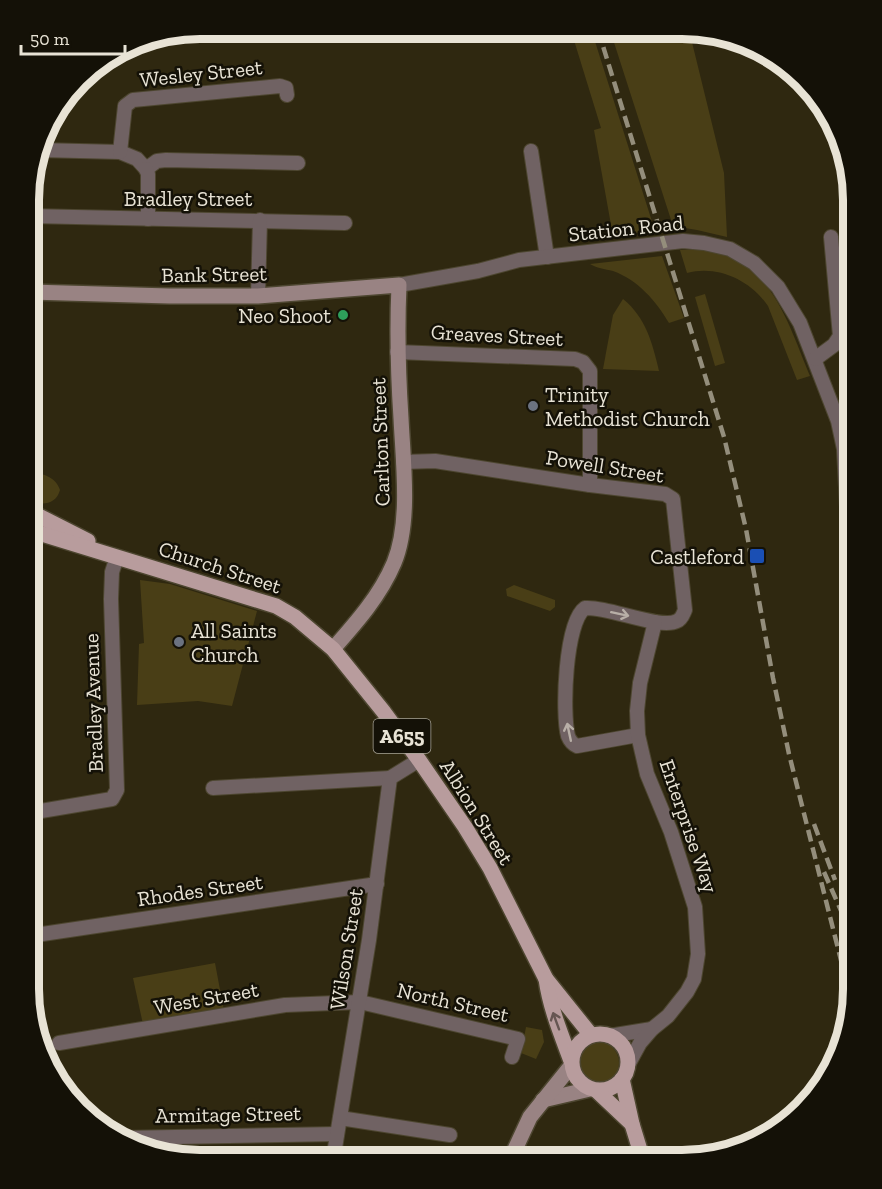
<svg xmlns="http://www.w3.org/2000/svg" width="882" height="1189" font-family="'Zilla Slab',serif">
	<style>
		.green { fill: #493e16 }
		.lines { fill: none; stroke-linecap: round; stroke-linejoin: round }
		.street-casing { stroke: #4d4630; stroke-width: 16 }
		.secondary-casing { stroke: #4d4630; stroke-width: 18 }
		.primary-casing { stroke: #4d4630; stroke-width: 18 }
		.street { stroke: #706263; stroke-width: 14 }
		.secondary { stroke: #998383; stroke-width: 15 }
		.primary { stroke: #b89c9d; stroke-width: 15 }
		.rail { stroke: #948e7c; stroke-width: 4.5; stroke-dasharray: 12 6; stroke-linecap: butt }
		.oneway { stroke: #b8afa7 }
		.oneway2 { stroke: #665652 }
		.leisure-dot { fill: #2e9e5b; stroke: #141107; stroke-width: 2 }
		.worship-dot { fill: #6b7280; stroke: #141107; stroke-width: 2 }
		.transit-dot { fill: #1a4fb4; stroke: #141107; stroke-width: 2 }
		.labels { text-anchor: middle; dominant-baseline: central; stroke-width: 5; stroke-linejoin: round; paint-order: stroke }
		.shield { fill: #141107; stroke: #a8a497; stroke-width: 1.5 }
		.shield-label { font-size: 20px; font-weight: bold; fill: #e8e3d5 }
		.street-label { font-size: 21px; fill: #e8e3d5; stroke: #141107 }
		.poi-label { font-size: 21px; fill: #e8e3d5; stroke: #141107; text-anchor: end }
		.rim { fill: none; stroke: #e8e3d5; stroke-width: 8 }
	</style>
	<rect width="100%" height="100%" fill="#2f2810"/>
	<!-- green -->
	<g class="green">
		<polygon points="610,30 689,30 724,173 727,237 697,230 673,226"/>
		<polygon points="592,32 655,231 613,236 594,130 601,128 573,37"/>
		<path d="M700,249C708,250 716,251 723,253C774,270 791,331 810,376L797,380L768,306C750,280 718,265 687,273L680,250Z"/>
		<path d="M662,256L684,318L669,323C656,301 638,280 613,271C605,269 596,268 590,264Z"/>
		<polygon points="705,294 725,363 715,366 695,297"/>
		<path d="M623,299C646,318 652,342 659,371L603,369L613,315Z"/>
		<path d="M29,470C42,475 55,475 60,490C56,505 41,506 29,500Z"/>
		<polygon points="140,580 170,584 257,611 232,706 198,701 137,705 139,644 144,643"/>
		<polygon points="514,585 555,600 555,607 550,611 507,596 506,589"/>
		<polygon points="215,963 225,1016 144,1029 133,978"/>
		<polygon points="526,1027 542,1030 544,1042 536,1059 521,1053"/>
		<circle cx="597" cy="1063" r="22"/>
	</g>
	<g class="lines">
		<!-- street casing -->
		<g class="street-casing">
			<g id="street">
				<polyline points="39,150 120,152 137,159 146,169 157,161 166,160 298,163"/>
				<polyline points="531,151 547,257"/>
				<polyline points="120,152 125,106 133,100 280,86 286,88 287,95"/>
				<polyline points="146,169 148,174 148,219"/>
				<polyline points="30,216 345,223"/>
				<polyline points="31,216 32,199"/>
				<polyline points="399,285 478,271 519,260 683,241 704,243 730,249 754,263 778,287 800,323 838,421 844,449 853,622"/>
				<polyline points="258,296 260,220"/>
				<polyline points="397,352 575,359 583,362 590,371 590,485"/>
				<polyline points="815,359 834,345 840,336 831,237"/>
				<path d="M403,462L435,461L590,485L665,494L673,499L685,610C683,614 682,619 677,621C661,630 607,606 585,608C565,622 562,713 568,736C570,741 572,744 577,746L638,735"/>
				<polyline points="213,788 390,778"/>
				<polyline points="29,813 112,799 117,790 111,599 112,572 117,557"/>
				<polyline points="29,936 377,884"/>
				<polyline points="609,1036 652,1029"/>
				<polyline points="59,1043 285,1005 360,1002 518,1039 512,1057"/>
				<polyline points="628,1065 640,1043 652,1029 668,1016 687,992 694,979 698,954 695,907 671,832 647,774 638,735 637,711 640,683 655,622"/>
				<polyline points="340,1118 450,1135"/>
				<polyline points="120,1138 337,1134"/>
				<polyline points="333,1160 369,940 390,778 419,760"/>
			</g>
		</g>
		<!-- secondary casing -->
		<g class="secondary-casing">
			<g id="secondary">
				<path d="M30,292L169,296H258L399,285C397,329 398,373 401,418C403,462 411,522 394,563C380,596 356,623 333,649"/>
				<polyline points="543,1100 590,1089"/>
				<polyline points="510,1160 530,1117 571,1066"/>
			</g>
		</g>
		<!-- primary casing -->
		<g class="primary-casing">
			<g id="primary">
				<polyline points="29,511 88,541"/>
				<polyline points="29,530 276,606 295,617 333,649 383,711 419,760 465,827 490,868 546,979 591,1035"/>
				<path d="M546,979C550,1008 561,1034 571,1061"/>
				<circle cx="600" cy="1062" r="28"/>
				<polyline points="622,1079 632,1124 643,1160"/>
				<polyline points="597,1091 632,1124"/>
			</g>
		</g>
		<!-- street -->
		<use href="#street" class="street"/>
		<!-- secondary -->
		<use href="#secondary" class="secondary"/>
		<!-- primary -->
		<use href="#primary" class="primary"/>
		<!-- rail -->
		<g class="rail">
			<polyline points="598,30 724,437 746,529 773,678 789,754 852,1004"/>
			<polyline points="814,824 835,880"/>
			<polyline points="824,872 853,938"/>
		</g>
	</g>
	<!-- one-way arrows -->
	<defs><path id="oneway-shaft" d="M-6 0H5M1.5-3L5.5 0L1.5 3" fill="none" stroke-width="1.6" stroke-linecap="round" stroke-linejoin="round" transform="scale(1.5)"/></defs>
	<g class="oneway">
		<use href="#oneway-shaft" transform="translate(620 614) rotate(12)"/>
		<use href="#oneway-shaft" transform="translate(569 732) rotate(-102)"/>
	</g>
	<use class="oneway2" href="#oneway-shaft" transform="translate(556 1021) rotate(-110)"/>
	<!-- markers -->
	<circle class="leisure-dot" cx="343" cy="315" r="6"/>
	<g class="worship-dot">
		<circle cx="533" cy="406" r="6"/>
		<circle cx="179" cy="642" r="6"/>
	</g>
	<rect class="transit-dot" x="749" y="548" width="16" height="16" rx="3"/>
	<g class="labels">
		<!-- shield labels -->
		<rect class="shield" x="373.5" y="719" width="57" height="34" rx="4.5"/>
		<g class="shield-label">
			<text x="402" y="736">A655</text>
		</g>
		<!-- street labels -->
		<g class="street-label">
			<text transform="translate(201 73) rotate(-6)">Wesley Street</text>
			<text x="188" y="198">Bradley Street</text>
			<text transform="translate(626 228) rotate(-6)">Station Road</text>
			<text transform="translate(214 274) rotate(-1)">Bank Street</text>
			<text transform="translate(497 335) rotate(3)">Greaves Street</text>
			<text transform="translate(380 442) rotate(-92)">Carlton Street</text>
			<text transform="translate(605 466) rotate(9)">Powell Street</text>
			<text transform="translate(220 567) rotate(18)">Church Street</text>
			<text transform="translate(93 703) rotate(-92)">Bradley Avenue</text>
			<text transform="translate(477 812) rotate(58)">Albion Street</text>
			<text transform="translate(689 826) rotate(71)">Enterprise Way</text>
			<text transform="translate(200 890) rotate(-8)">Rhodes Street</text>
			<text transform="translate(346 949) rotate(-81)">Wilson Street</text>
			<text transform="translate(206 998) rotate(-10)">West Street</text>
			<text transform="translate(453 1002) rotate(13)">North Street</text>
			<text transform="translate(228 1114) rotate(-1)">Armitage Street</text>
		</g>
		<!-- poi labels -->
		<g class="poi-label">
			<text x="331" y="315">Neo Shoot</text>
			<text x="545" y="394" text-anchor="start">Trinity<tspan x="545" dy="24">Methodist Church</tspan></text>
			<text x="744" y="556">Castleford</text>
			<text x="191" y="630" text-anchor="start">All Saints<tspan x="191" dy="24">Church</tspan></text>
		</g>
	</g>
	<!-- crop -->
	<path d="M0 0H882V1189H0ZM200 39H682A161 161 0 0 1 843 200V989A161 161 0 0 1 682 1150H200A161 161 0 0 1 39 989V200A161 161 0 0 1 200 39Z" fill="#141107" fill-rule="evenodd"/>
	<path class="rim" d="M200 39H682A161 161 0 0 1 843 200V989A161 161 0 0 1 682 1150H200A161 161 0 0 1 39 989V200A161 161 0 0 1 200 39Z"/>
	<!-- scale -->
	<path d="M21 45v9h104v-9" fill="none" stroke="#e8e3d5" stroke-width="3"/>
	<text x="30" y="45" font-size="18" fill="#e8e3d5" stroke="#141107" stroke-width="4.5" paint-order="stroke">50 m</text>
</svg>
